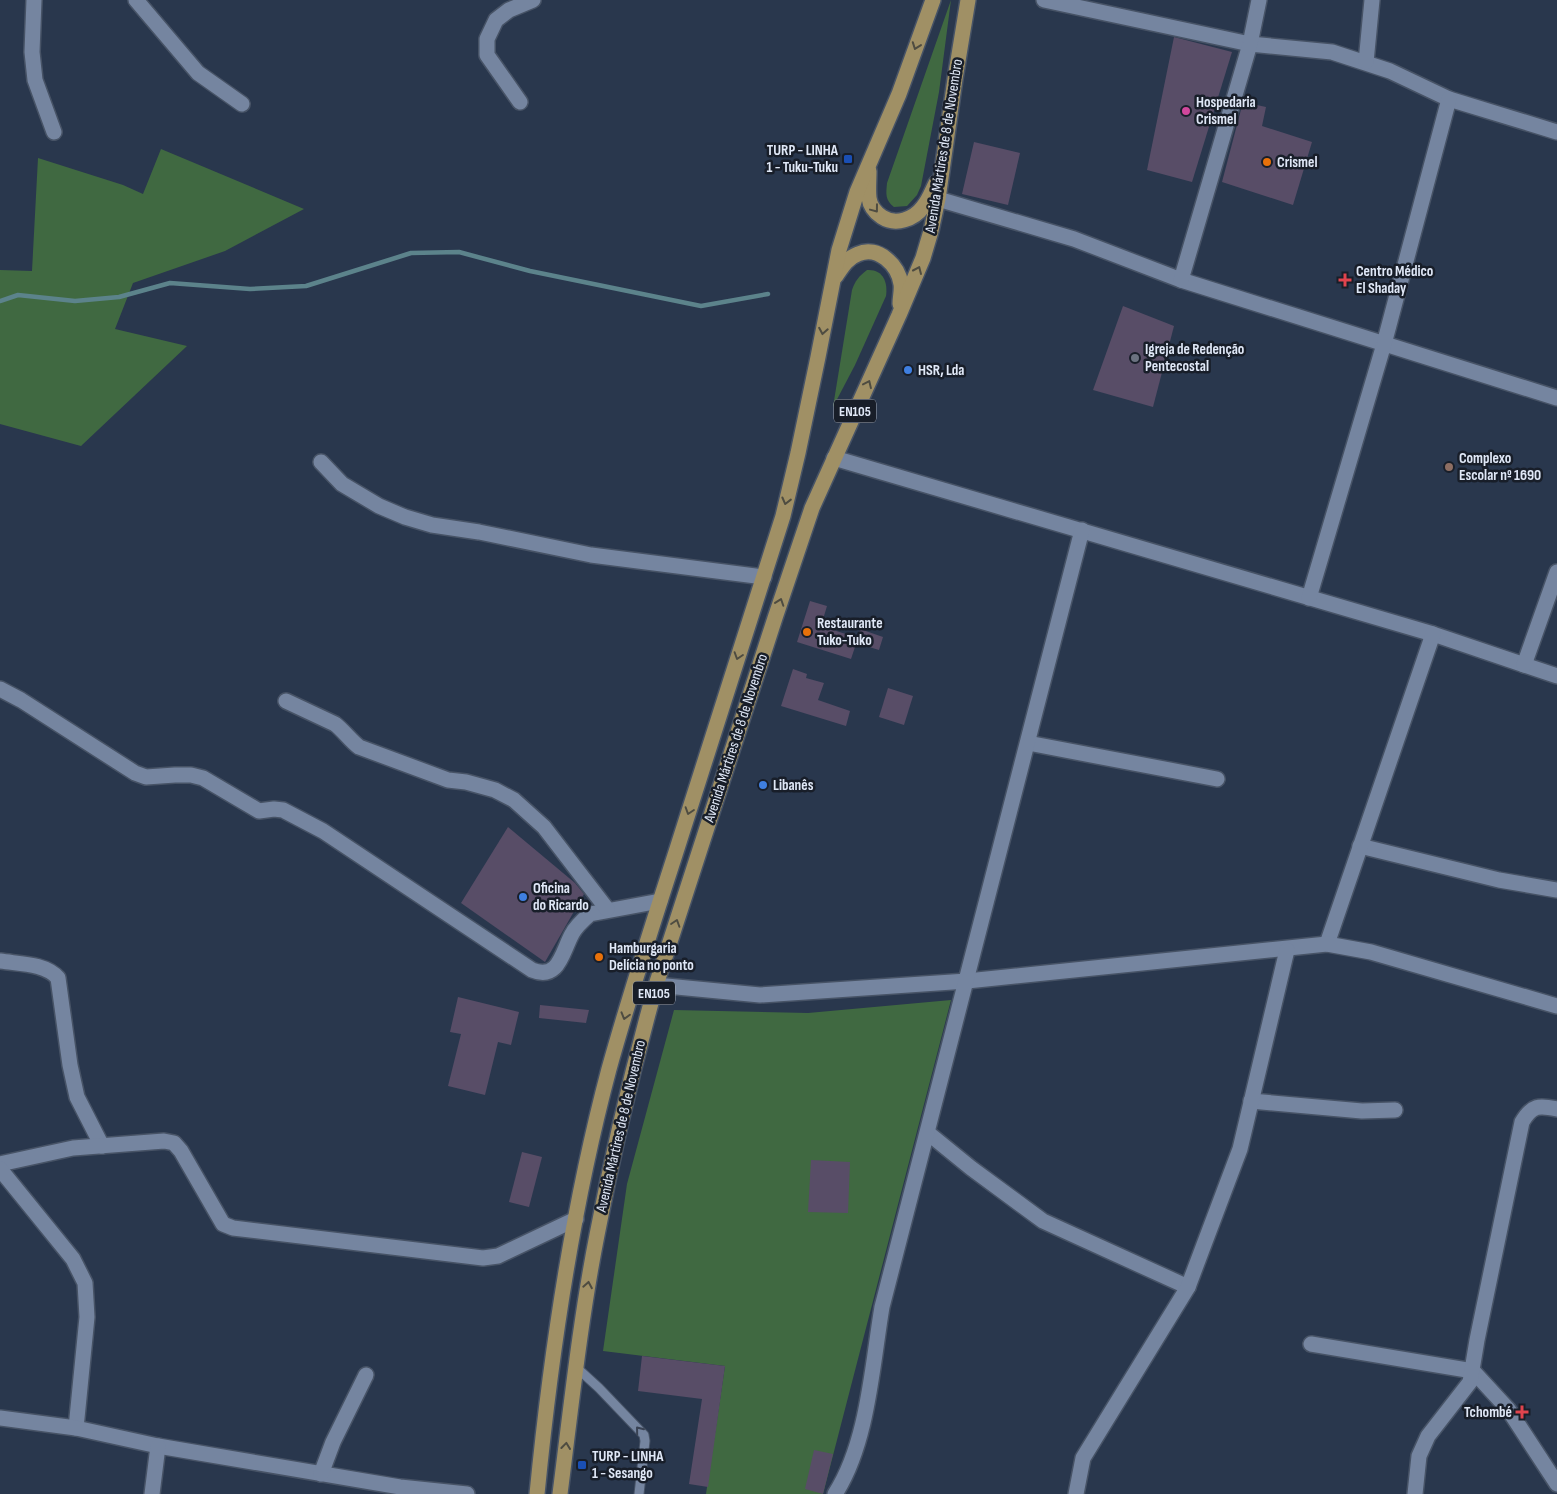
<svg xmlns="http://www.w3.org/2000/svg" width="1557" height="1494" font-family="'Sofia Sans Condensed',sans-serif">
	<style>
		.green { fill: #406941 }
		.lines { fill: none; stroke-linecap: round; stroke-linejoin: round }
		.stream { stroke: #5c838b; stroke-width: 4.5 }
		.building { fill: #584d67 }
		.lane-casing { stroke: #475366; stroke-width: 11 }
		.street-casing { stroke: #475366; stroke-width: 18 }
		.primary-casing { stroke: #475366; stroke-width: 18 }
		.lane { stroke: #7585a0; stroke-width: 9 }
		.street { stroke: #7585a0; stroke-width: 15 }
		.primary { stroke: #a09065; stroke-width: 15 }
		.oneway { stroke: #4e4c41 }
		.oneway2 { stroke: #394253 }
		.hotel-dot { fill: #d1479c; stroke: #181e29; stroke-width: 2 }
		.transit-dot { fill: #1a4fb4; stroke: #181e29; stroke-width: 2 }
		.food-dot { fill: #e8710a; stroke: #181e29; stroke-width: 2 }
		.health-dot { fill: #e0444e; stroke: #181e29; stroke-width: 2 }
		.worship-dot { fill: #6b7280; stroke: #181e29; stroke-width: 2 }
		.shop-dot { fill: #3f7fe0; stroke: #181e29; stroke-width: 2 }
		.education-dot { fill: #8d6e63; stroke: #181e29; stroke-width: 2 }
		.labels { text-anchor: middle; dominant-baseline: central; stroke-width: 5; stroke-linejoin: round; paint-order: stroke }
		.shield { fill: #181e29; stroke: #a4abb9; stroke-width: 1 }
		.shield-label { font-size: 14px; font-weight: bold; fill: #e0e8f7 }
		.poi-label { font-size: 15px; font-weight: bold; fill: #e0e8f7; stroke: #181e29; text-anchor: start }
		.street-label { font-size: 15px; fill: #e0e8f7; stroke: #181e29 }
	</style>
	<rect width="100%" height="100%" fill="#29374d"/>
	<!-- green -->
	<g class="green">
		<path d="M951,0L939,92L921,186L917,195L907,206L894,207C885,200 886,194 887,183Z"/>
		<polygon points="161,149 304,209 225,251 133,283 115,329 187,346 81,446 0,424 0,270 32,271 38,158 123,185 143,194"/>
		<path d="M867,270C883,269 888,282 886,296L855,365L833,407L852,290C855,281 859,276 867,270Z"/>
		<polygon points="951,1000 823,1494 706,1494 725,1366 603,1351 627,1184 674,1010 808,1013"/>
	</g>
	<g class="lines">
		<!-- stream -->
		<polyline class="stream" points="0,301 18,295 75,301 119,297 170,283 250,289 306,286 411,253 459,252 530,271 701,306 768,294"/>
	</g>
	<!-- building -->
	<g class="building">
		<polygon points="1174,37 1232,52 1192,182 1147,170"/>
		<polygon points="1243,102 1266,107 1262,126 1312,142 1293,205 1222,182"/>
		<polygon points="974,142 1020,153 1008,205 962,194"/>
		<polygon points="1123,306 1174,326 1153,407 1093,390"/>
		<polygon points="810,601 827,606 821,626 858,638 860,629 883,637 879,650 856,643 857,641 851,659 797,642"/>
		<polygon points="793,669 807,674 806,678 824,683 818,700 850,711 846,726 781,706"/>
		<polygon points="888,688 913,696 904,725 879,717"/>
		<polygon points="508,827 575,883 584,894 545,962 461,903"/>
		<polygon points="458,997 519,1012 511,1045 498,1042 485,1095 448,1086 461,1034 450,1032"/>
		<polygon points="540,1005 589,1010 586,1023 539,1018"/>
		<polygon points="522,1152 542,1157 529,1207 509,1202"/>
		<polygon points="811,1160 850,1162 848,1213 808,1212"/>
		<polygon points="642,1356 725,1366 708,1487 689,1484 702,1399 638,1391"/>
		<polygon points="814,1450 833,1454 823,1494 805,1489"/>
	</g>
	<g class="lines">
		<!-- lane casing -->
		<g class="lane-casing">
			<polyline id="lane" points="576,1367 599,1388 644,1435 645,1441 639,1494"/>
		</g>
		<!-- street casing -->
		<g class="street-casing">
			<g id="street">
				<polyline points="34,0 32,52 35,80 54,132"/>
				<polyline points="136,0 198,73 242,104"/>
				<polyline points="1044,0 1250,44 1332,52 1390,71 1449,99 1557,132"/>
				<polyline points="1366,62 1372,0"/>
				<polyline points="520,102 487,55 487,39 496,20 509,10 533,0"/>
				<polyline points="938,199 1074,239 1181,280 1557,398"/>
				<polyline points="1181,280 1250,44 1259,0"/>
				<polyline points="834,458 1433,634 1557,676"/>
				<polyline points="321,462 342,484 379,506 405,517 432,525 479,532 591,555 764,577"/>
				<polyline points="1309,598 1384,344 1449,99"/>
				<polyline points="1524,665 1557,572"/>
				<path d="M0,689L21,700L135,773L146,777L175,775H191L203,778L259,811L274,809L283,810L323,831L532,970C559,981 562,952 572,934C576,926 583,920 590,914L660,901"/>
				<path d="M286,701L335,724C344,731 350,740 359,747L448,780L466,782L495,790L514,800L544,827L607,909"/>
				<polyline points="1028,743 1217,779"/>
				<polyline points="1360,846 1499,880 1557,890"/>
				<polyline points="1327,944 1433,634"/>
				<path d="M0,961C18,964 45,963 58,978L70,1065L77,1097L102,1146"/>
				<polyline points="656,985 760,995 967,981 1327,944 1371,952 1557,1006"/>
				<polyline points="1251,1101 1362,1111 1395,1110"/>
				<polyline points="928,1133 971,1168 1043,1221 1188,1287"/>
				<polyline points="0,1164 73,1148 164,1141 174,1143 181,1151 223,1224 233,1228 483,1258 498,1256 576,1219"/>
				<polyline points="0,1169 73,1259 85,1283 87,1317 76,1428"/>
				<polyline points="1311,1344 1473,1371 1508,1409 1557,1484"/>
				<polyline points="0,1418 76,1428 158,1446 400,1487 467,1494"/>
				<polyline points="321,1474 333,1442 366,1375"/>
				<polyline points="152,1494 158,1446"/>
				<path d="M835,1494C868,1443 872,1366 882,1307L1082,530"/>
				<polyline points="1076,1494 1083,1458 1188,1287 1240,1149 1287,950"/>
				<path d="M1415,1494L1419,1456L1428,1436L1470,1382L1477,1340L1522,1122C1532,1105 1539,1105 1557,1109"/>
			</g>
		</g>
		<!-- primary casing -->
		<g class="primary-casing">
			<g id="primary">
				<path d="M869,171C869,180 868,190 869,198C870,206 876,213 882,217C896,226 914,219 923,207C929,200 932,191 936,183"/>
				<path d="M836,276C842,267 847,258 858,254C878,245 898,265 901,284C902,290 900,297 900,304"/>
				<path d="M537,1494C551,1351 572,1208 609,1069C629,997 652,926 675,855C711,742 747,629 783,516L798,453L818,357L839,250L857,192L899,94L933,0"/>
				<path d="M560,1494C571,1408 580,1321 597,1235C613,1151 633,1067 656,985L775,618L812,508L899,315L923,258L931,231L938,199L955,79L968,0"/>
			</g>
		</g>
		<!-- lane -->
		<use href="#lane" class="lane"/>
		<!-- street -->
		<use href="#street" class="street"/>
		<!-- primary -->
		<use href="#primary" class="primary"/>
	</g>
	<!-- one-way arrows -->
	<defs><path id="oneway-chevron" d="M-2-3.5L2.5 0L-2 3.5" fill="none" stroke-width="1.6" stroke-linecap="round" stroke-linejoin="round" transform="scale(1.25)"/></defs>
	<g class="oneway">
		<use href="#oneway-chevron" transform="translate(916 46) rotate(110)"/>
		<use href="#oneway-chevron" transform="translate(875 209) rotate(53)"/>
		<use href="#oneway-chevron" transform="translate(918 270) rotate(-66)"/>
		<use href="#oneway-chevron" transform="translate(823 331) rotate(100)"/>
		<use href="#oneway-chevron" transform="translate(868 384) rotate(-65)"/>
		<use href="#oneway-chevron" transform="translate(786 501) rotate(104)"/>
		<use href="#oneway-chevron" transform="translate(780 602) rotate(-71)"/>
		<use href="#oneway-chevron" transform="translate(738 656) rotate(108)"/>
		<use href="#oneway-chevron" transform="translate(689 811) rotate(108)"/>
		<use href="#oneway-chevron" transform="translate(676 923) rotate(-72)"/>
		<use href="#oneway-chevron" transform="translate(625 1016) rotate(106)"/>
		<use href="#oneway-chevron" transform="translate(588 1285) rotate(-80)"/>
		<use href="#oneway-chevron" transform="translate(566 1446) rotate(-83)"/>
	</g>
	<use class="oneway2" href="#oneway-chevron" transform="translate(639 1430) rotate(-129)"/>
	<!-- markers -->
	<circle class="hotel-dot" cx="1186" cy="111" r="5"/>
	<g class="transit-dot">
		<rect x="843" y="154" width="10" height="10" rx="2.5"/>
		<rect x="577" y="1460" width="10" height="10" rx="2.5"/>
	</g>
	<g class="food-dot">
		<circle cx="1267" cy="162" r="5"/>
		<circle cx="807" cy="632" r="5"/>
		<circle cx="599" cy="957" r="5"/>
	</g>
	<g class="health-dot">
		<path d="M1342.5 272.5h5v5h5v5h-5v5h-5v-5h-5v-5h5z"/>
		<path d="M1519.5 1404.5h5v5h5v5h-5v5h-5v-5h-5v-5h5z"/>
	</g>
	<circle class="worship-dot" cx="1135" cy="358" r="5"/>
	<g class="shop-dot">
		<circle cx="908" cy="370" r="5"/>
		<circle cx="763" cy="785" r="5"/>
		<circle cx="523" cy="897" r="5"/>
	</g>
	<circle class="education-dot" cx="1449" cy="467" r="5"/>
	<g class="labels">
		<!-- shield labels -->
		<g class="shield">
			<rect x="834" y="399.5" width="42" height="23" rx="4"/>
			<rect x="633" y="981.5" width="42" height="23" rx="4"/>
		</g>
		<g class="shield-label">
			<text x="855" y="411">EN105</text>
			<text x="654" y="993">EN105</text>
		</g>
		<!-- poi labels -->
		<g class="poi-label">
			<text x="1196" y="102">Hospedaria<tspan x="1196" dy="17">Crismel</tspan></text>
			<text x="838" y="150" text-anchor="end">TURP - LINHA<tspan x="838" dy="17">1 - Tuku-Tuku</tspan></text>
			<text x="1277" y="162">Crismel</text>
			<text x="1356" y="271">Centro Médico<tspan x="1356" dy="17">El Shaday</tspan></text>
			<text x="1145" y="349">Igreja de Redenção<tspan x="1145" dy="17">Pentecostal</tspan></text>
			<text x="918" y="370">HSR, Lda</text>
			<text x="1459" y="458">Complexo<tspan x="1459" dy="17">Escolar nº 1690</tspan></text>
			<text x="817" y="623">Restaurante<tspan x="817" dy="17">Tuko-Tuko</tspan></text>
			<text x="773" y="785">Libanês</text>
			<text x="533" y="888">Oficina<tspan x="533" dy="17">do Ricardo</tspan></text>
			<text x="609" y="948">Hamburgaria<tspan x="609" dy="17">Delícia no ponto</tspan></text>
			<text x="1512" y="1412" text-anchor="end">Tchombé</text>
			<text x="592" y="1456">TURP - LINHA<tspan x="592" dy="17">1 - Sesango</tspan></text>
		</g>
		<!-- street labels -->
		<g class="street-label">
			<text transform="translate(944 146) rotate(-81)">Avenida Mártires de 8 de Novembro</text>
			<text transform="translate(736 738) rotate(-72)">Avenida Mártires de 8 de Novembro</text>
			<text transform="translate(621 1126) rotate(-77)">Avenida Mártires de 8 de Novembro</text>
		</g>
	</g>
</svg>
